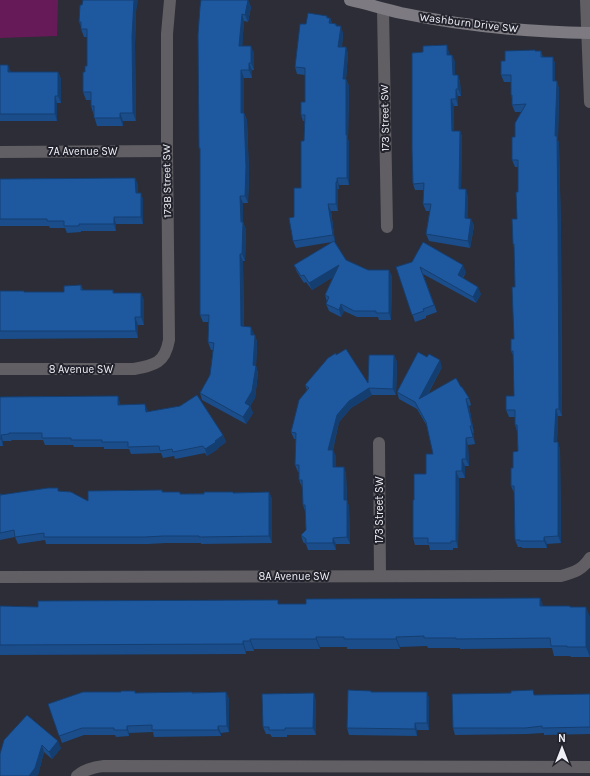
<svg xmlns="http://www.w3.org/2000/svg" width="590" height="776" font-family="Karla,sans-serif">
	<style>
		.green { fill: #661b58 }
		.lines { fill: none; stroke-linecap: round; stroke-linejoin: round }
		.street { stroke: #615f63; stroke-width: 12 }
		.secondary { stroke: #7d7a81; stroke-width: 12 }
		.wall { fill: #1a4d8a }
		.shaded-wall { fill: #153e70 }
		.building { fill: #1e59a0; stroke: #153e70 }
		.labels { text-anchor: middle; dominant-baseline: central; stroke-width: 4; stroke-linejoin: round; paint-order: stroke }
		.street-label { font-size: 11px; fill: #eff0f6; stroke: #22232c }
	</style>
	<rect width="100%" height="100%" fill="#2c2d36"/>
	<!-- green -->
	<polygon class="green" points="0,0 58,0 57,36 0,38"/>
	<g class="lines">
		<!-- street -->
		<g class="street">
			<polyline points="586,0 590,102"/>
			<polyline points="383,9 387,227"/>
			<polyline points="0,152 167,151"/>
			<path d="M0,369H134C155,365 165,363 169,340L167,151V34L170,0"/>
			<polyline points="379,443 380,576"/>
			<path d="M0,577L561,576C575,572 582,570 590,558"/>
			<path d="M77,776C85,769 94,767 104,766L590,767"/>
		</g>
		<!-- secondary -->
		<path class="secondary" d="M350,0C367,4 384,9 401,13C463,26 527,32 590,33"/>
	</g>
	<!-- wall -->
	<g class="wall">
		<polygon points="248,0 251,7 248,22 244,21 242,46 254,53 254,70 252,70 252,78 244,78 244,113 247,120 249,174 248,203 243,203 243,222 246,230 245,261 243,261 244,326 254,334 254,335 255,335 257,342 256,366 258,373 255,398 250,406 253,413 246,424 202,400 200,393 210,375 213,350 211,350 208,342 209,322 203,322 200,315 200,150 199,148 200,9 200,7"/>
		<polygon points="136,12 135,45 136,121 123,121 123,126 97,126 91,106 91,100 86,100 83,92 85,72 87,66 87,37 84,37 81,29 81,26 79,22"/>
		<polygon points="328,18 330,18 332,23 336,24 337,26 343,33 342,47 346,47 348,54 346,79 349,86 348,139 349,142 349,185 339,185 339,189 338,189 338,211 331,211 335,242 346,260 368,270 389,270 392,277 391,320 379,320 378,317 357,317 344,311 341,317 329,311 326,304 327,302 325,295 333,277 312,290 306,282 304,283 297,272 294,265 332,242 296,248 293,241 294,217 301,188 304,141 305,121 303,121 301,115 305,102 305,75 297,74 295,67 306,24"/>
		<polygon points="535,51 541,51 543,57 553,57 555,64 555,81 559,88 558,140 559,144 561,233 562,416 558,416 557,442 560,449 561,543 547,544 547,548 522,548 522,547 518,547 515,540 514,493 511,486 513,468 518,451 517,431 515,425 515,417 509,417 506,410 514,396 514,357 511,351 514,339 515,287 514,248 513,244 517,219 518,192 518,167 515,167 512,160 515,137 521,112 515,112 512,105 512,98 511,95 511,82 504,82 501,75 505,61"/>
		<polygon points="449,52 449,55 452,55 455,62 455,75 458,75 460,82 461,96 458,96 458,106 454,106 454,131 460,131 462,137 461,189 468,196 468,218 471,219 474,226 470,248 429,241 426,234 430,211 426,211 423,204 424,190 415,190 413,184 412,151 412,148"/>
		<polygon points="0,65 11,72 58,72 61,79 61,103 57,103 57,121 0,121"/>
		<polygon points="135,178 138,185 138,193 143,199 143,224 116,224 116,231 81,231 81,232 67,233 65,228 50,228 49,226 0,226 0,179"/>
		<polygon points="412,262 466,272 463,278 481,294 476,303 423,274 437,312 426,316 426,318 415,322 396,267"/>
		<polygon points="81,285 83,290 113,290 114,293 141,293 144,301 144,325 138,325 138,338 0,339 0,291 24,291 24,292 64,292"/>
		<polygon points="336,355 368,383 394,355 397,362 396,395 372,395 351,408 339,422 333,450 336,457 336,467 344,467 346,474 347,500 349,507 350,544 336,544 336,550 308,550 306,544 303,542 301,535 306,530 305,511 303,505 303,487 302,487 299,480 299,472 298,472 295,465 296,439 294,439 291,432 307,390 305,385"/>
		<polygon points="442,367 428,394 461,387 469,398 471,405 469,406 474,433 473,433 475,444 468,445 469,466 465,466 465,478 459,478 458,548 453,548 453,550 430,550 429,545 415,545 413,538 414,500 426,474 433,454 427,426 417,409 399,399 397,392"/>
		<polygon points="118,396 120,405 148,411 148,412 223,435 226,442 218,448 218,449 207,456 205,453 175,459 174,456 163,458 161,453 131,454 129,449 104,449 104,447 74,447 73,445 45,445 43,440 11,440 12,441 3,441 3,446 0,446 0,397"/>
		<polygon points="162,490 163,492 180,494 269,492 272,499 272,543 201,544 201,543 166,543 148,544 46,544 45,540 18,544 15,537 0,540 0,493 1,495 59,491 88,501"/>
		<polygon points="540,598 543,606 570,607 590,617 590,657 571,657 570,656 554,656 552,648 460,649 460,648 428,648 427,646 400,647 400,649 347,649 347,647 320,647 320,649 254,649 254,651 246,651 246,654 0,655 0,606 38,607 306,604"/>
		<polygon points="135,691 135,693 226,692 229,699 229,732 221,733 221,736 154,737 153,732 129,733 129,736 116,737 115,735 84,735 62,743 48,704 121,692"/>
		<polygon points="372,692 427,692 429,699 429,730 417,730 417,736 349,735 347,728"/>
		<polygon points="590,694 590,734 544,735 544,733 527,734 455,735 453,728 535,695"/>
		<polygon points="316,700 316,735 287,735 287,737 272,737 270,734 266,734 263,727"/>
		<polygon points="4,740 61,748 52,759 44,752 38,775"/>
	</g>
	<!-- shaded-wall -->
	<g class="shaded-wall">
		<polygon points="134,0 138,0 136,12 135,45 136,121 133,113 132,37"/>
		<polygon points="248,0 251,7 248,22 245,15"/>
		<polygon points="242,14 244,21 242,53 239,46"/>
		<polygon points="327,16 329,21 330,18 332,25 332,30 327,18"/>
		<polygon points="341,26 343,33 341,54 338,47"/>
		<polygon points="447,45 449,52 449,62 447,55"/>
		<polygon points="251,46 254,53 254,70 251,63"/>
		<polygon points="346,47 348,54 346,79 349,86 348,139 349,142 349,185 347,178 343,79"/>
		<polygon points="452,55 455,62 455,82 453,75"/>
		<polygon points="553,57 555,64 555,88 553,81"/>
		<polygon points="249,63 252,70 252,78 249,70"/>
		<polygon points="8,65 11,72 8,72"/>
		<polygon points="241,70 244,78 244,120 241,113"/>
		<polygon points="58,72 61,79 61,103 58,96"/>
		<polygon points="458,75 460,82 461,96 458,89"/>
		<polygon points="557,81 559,88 558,140 559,144 561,233 562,416 559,409 555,136"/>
		<polygon points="456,89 458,96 458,106 456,99"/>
		<polygon points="55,96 57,103 57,121 55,114"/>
		<polygon points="451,99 454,106 454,137 452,131"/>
		<polygon points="120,113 123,121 123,126 120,118"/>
		<polygon points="244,113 247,120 249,174 248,203 245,196"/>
		<polygon points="460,131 462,137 461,196 459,189"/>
		<polygon points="135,178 138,185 138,199 136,193"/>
		<polygon points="337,178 339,185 339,189 337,182"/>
		<polygon points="336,182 338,189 338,211 336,204"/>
		<polygon points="466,189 468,196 468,225 465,218"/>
		<polygon points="141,193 143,199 143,224 141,217"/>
		<polygon points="240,196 243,203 243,222 246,230 245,261 242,254"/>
		<polygon points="328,204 331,211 335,242 333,235"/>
		<polygon points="114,217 116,224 116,231 114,224"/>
		<polygon points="471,219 474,226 470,248 468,241"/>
		<polygon points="240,254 243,261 244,334 241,326"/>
		<polygon points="339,265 341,272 312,290 309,283"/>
		<polygon points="463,265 466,272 460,281 458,275"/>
		<polygon points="389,270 392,277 391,320 389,313"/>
		<polygon points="478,287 481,294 476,303 473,297"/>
		<polygon points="141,293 144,301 144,325 141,317"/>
		<polygon points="341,304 344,311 341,317 339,310"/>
		<polygon points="135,317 138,325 138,338 136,331"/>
		<polygon points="251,327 254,334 253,342 251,335"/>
		<polygon points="255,335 257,342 256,366 258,373 255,398 250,406 253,413 246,424 243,417 245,403 253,365"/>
		<polygon points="394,355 397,362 396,395 393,389"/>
		<polygon points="440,360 442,367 421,406 419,399"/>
		<polygon points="369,388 372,395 351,408 339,422 331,457 328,450 337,415 349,401"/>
		<polygon points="118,396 120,403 120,412 118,405"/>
		<polygon points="466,399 469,406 474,433 472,426"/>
		<polygon points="145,404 148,411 148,419 146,412"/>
		<polygon points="556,409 558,416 557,449 554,442"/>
		<polygon points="470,426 473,433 475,444 473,437"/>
		<polygon points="1,435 3,441 3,446 1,439"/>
		<polygon points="223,435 226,442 218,448 218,449 207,456 205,449 215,441"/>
		<polygon points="466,438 468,445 469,466 466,459"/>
		<polygon points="558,442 560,449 561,543 558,536"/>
		<polygon points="333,450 336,457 336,474 333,467"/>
		<polygon points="462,459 465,466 465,478 462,471"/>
		<polygon points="344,467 346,474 347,507 344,500"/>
		<polygon points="456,471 459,478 458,548 456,541"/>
		<polygon points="269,492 272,499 272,543 269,536"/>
		<polygon points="347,500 349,507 350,544 347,537"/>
		<polygon points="544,537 547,544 547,548 544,541"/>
		<polygon points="333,538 336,544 336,550 333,543"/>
		<polygon points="540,598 544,608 540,606"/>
		<polygon points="586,607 590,617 590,657 586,647"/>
		<polygon points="316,637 320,647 320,649 316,639"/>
		<polygon points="396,637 400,647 400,649 396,639"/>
		<polygon points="250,639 254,649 254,651 250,641"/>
		<polygon points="243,641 246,651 246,654 243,644"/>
		<polygon points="226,692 229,699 229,732 227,726"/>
		<polygon points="427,692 429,699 429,730 427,723"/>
		<polygon points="314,693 316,700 316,735 313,728"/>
		<polygon points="415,723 417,730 417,736 415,729"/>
		<polygon points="127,726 129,733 129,736 127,730"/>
		<polygon points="218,726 221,733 221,736 218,730"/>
		<polygon points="58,741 61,748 52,759 49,752"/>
		<polygon points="42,745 44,752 38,775 37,776 29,776"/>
	</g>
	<!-- building -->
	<g class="building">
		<polygon points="83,0 134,0 132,37 133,113 120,113 120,118 94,118 94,106 91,106 91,92 83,92 83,72 85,72 85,66 87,66 87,29 81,29 81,22 79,22 80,5 82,5"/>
		<polygon points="201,0 248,0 245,15 242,14 239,46 251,46 251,63 249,63 249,70 241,70 241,113 244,113 246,167 245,196 240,196 241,222 243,222 242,254 240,254 241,326 251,327 251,335 255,335 253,365 256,366 252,391 245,403 250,406 243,417 200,393 210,375 214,343 208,342 209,315 200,315 200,148 199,148 198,35 200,7"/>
		<polygon points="308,13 327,16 327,18 330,18 329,23 336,24 336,26 341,26 338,47 346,47 343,79 346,79 346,135 347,135 347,178 337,178 337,182 336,182 336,204 328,204 333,235 293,241 289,218 294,217 294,188 301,188 301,141 304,141 305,115 301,115 301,102 305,102 305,68 295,67 300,24 306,24"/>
		<polygon points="447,45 447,55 452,55 453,75 458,75 458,89 456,89 456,99 451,99 452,131 460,131 459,189 466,189 465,218 471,219 468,241 426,234 431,204 423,204 424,183 413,184 412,148 412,53 423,52 423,46"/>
		<polygon points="535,50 535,51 541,51 541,57 553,57 553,81 557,81 555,136 557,136 558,226 559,409 556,409 554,442 558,442 558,536 544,537 544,541 520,541 520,540 515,540 514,486 511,486 511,468 513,468 513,452 518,451 517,425 515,425 515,410 506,410 506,396 514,396 513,351 511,351 511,339 514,339 512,287 515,287 514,244 513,244 512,219 517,219 516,192 518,192 518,160 512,160 512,137 515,137 515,123 526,104 512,105 512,95 511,95 511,75 501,75 501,61 505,61 505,51"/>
		<polygon points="0,65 8,65 8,72 58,72 58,96 55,96 55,114 0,114"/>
		<polygon points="135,178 136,193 141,193 141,217 114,217 114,224 79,224 79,226 64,226 64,221 47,221 47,219 0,219 0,179"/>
		<polygon points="334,241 346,260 368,270 389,270 389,313 376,313 376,311 354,311 341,304 339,310 326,304 329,297 325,295 339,265 309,283 304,275 301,276 294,265"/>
		<polygon points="423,242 463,265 458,275 478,287 473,297 420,267 434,305 423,309 424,311 412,315 396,267 412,262"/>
		<polygon points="81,285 81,290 113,290 113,293 141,293 141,317 135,317 136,331 0,331 0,291 24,291 24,292 64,292 64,286"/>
		<polygon points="346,349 368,383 369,355 394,355 393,389 369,388 349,401 337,415 328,450 333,450 333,467 344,467 344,500 347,500 347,537 333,538 333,543 306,543 306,539 301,535 306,530 305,505 303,505 302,480 299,480 299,465 295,465 296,433 291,432 299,400 309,388 305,385 328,358 336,353 336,355"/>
		<polygon points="418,352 427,357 429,354 440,360 419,399 456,378 461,387 462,387 469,398 466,399 472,426 470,426 473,437 466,438 466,459 462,459 462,471 456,471 456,541 451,541 451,543 428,543 428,538 413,538 413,500 414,500 414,474 426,474 426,454 433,454 426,422 415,402 397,392"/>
		<polygon points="197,395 223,435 215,441 216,442 205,449 203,446 173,452 172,449 160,451 159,446 128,447 128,442 102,442 102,440 71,440 71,438 42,438 42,433 9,433 9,434 1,435 1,439 0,439 0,397 118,396 118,405 145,404 146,412 180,406"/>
		<polygon points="48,488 58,488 58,491 71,492 88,501 88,491 162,490 162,492 180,492 180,494 204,494 204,492 233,492 233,493 269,492 269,536 199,537 199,536 163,536 145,537 44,537 44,533 15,537 14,530 0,533 0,495"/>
		<polygon points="540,598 540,606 570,606 570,607 586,607 586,647 567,647 567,646 551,646 550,638 456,639 456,638 424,638 424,636 396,637 396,639 344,639 344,637 316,637 316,639 250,639 250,641 243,641 243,644 0,645 0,606 38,607 38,601 278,600 278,604 306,604 306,599"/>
		<polygon points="348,690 371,691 371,692 427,692 427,723 415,723 415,729 347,728"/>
		<polygon points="533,690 534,695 590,694 590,727 542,728 542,726 525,728 453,728 452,694 511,693 511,691"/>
		<polygon points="121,691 135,691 135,693 192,692 192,693 226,692 227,726 218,726 218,730 152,730 152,725 127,726 127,730 114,730 114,728 82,728 59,736 48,704 83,692 121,692"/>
		<polygon points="314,693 313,728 285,728 285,730 269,730 269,727 263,727 262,694"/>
		<polygon points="27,715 58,741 49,752 42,745 35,768 29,776 0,776 0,754 4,740"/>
	</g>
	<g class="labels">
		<!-- street labels -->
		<g class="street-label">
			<text transform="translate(469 23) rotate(7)">Washburn Drive SW</text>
			<text transform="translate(385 118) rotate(-91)">173 Street SW</text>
			<text x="83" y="151">7A Avenue SW</text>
			<text transform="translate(167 181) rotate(-91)">173B Street SW</text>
			<text x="81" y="369">8 Avenue SW</text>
			<text transform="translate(379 510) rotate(-90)">173 Street SW</text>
			<text x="294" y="576">8A Avenue SW</text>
		</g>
	</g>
	<!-- north arrow -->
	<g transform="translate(562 748)" stroke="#22232c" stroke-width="3" paint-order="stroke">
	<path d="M0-3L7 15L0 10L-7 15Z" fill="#eff0f6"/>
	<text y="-6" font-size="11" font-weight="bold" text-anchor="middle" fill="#eff0f6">N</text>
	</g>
</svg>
